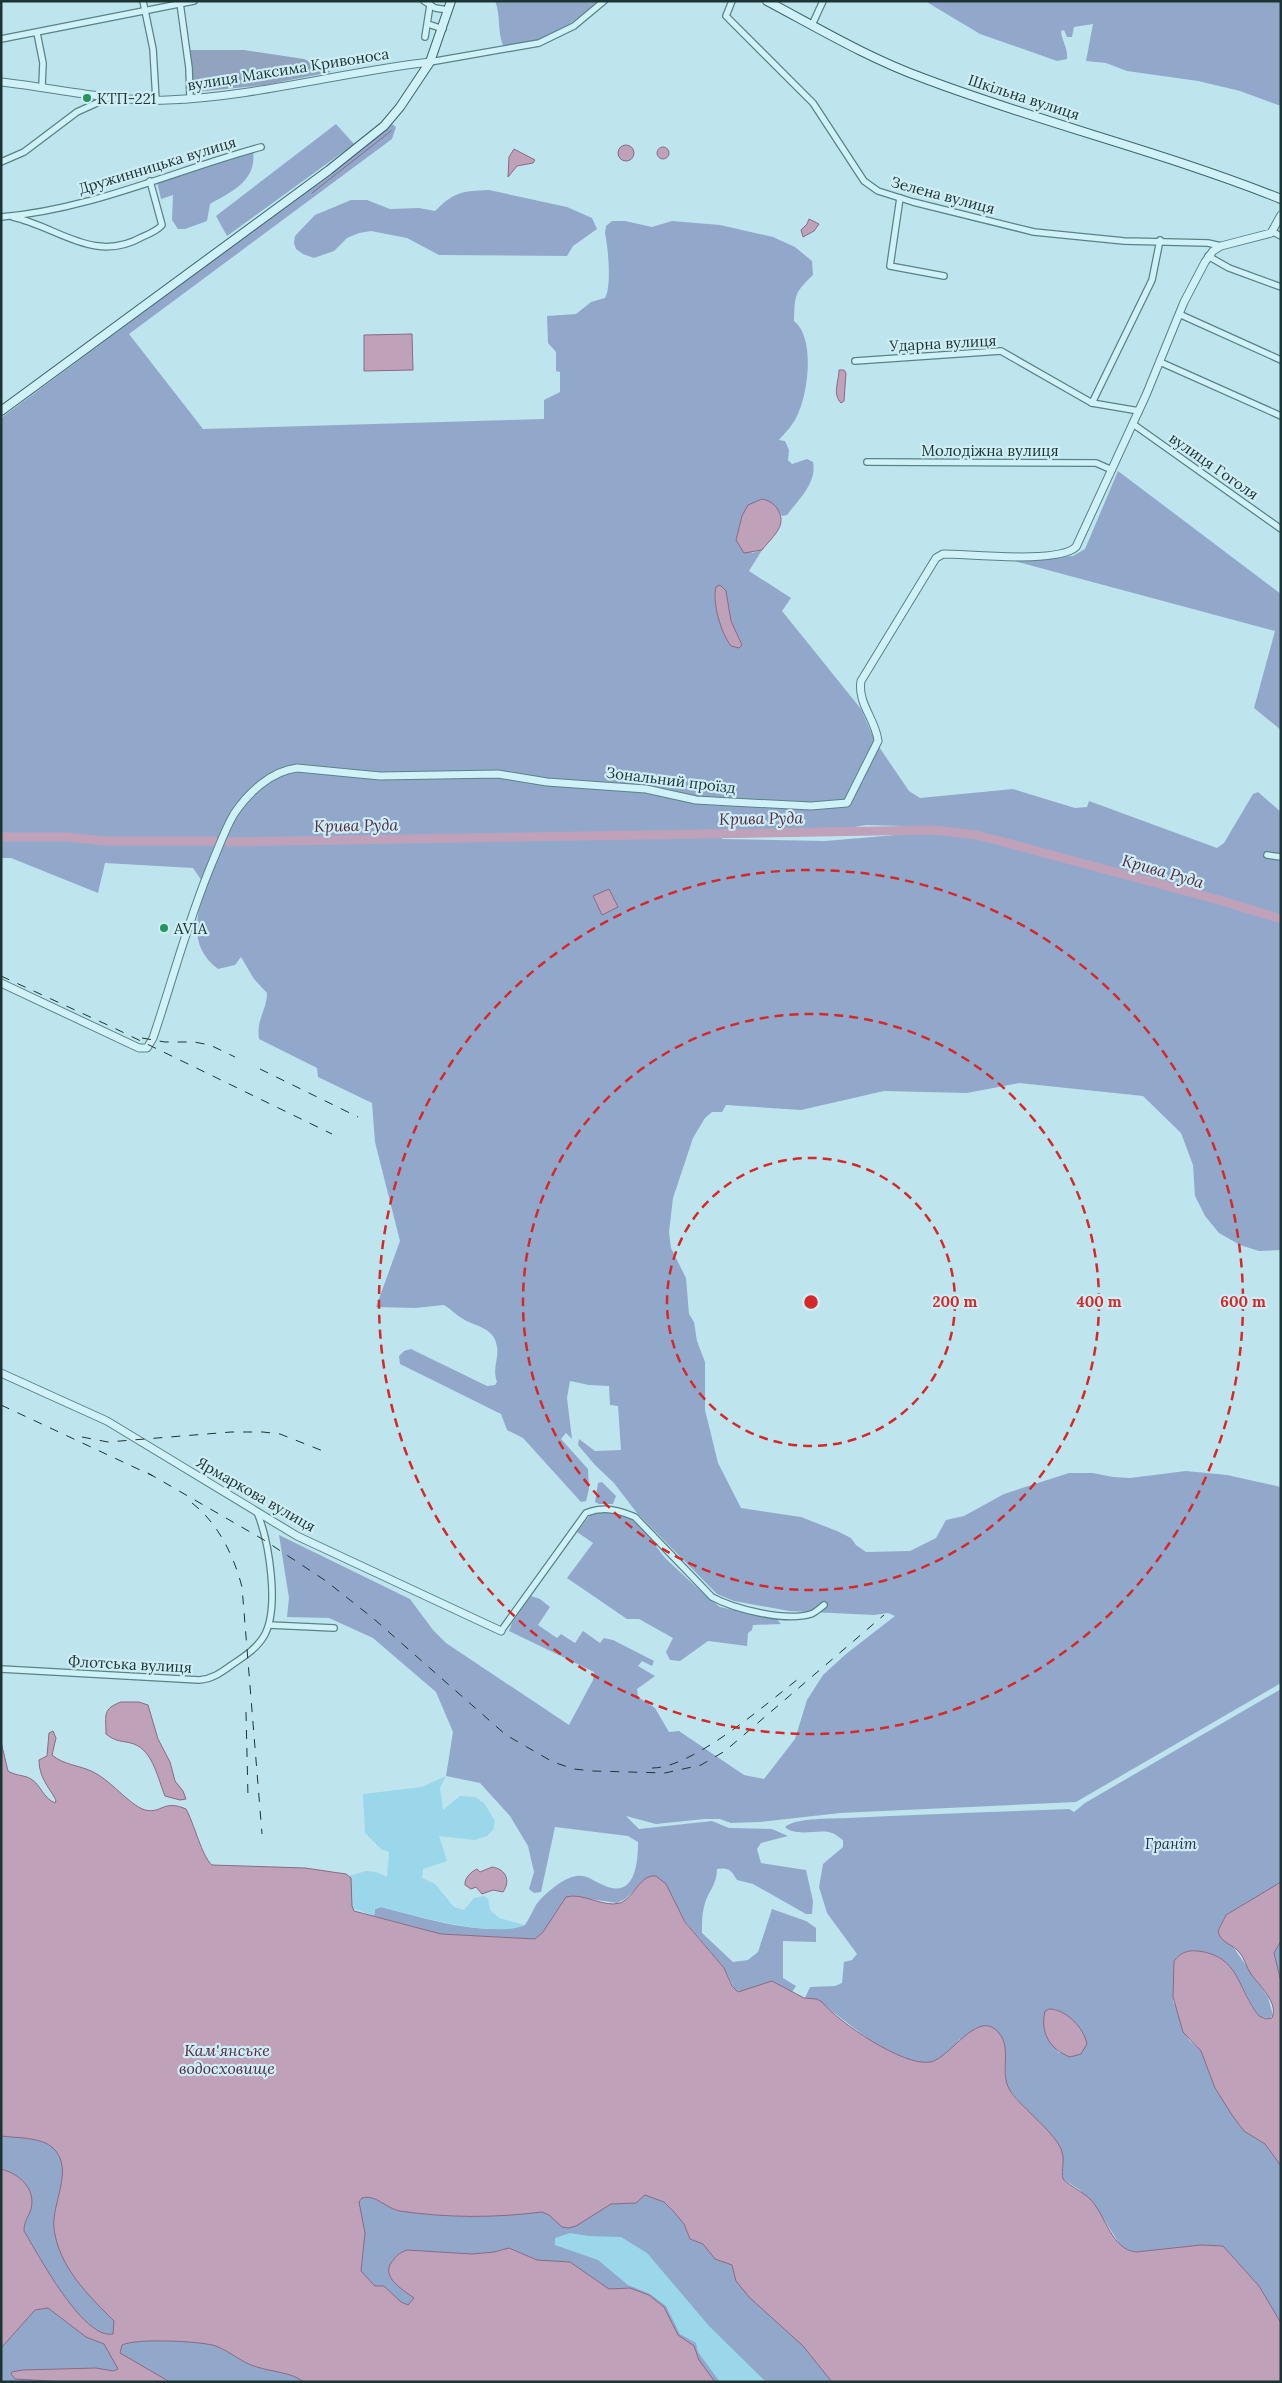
<svg xmlns="http://www.w3.org/2000/svg" width="1282" height="2383" font-family="Lora,serif">
	<style>
		.green { fill: #92a8cb; fill-rule: evenodd }
		.sand { fill: #9ad7ea }
		.cemetery { fill: #92a3bf }
		.water { fill: #bfa1b9; stroke: #8c6983 }
		.lines { fill: none; stroke-linecap: round; stroke-linejoin: round }
		.stream { stroke: #8c6983; stroke-width: 1 }
		.river { stroke: #bfa1b9; stroke-width: 9 }
		.minor-casing { stroke: #578485; stroke-width: 8 }
		.tertiary-casing { stroke: #578485; stroke-width: 9 }
		.secondary-casing { stroke: #3a6767; stroke-width: 10 }
		.minor { stroke: #d1f1f8; stroke-width: 5.5 }
		.tertiary { stroke: #d1f1f8; stroke-width: 7 }
		.secondary { stroke: #d1f1f8; stroke-width: 8 }
		.rail { stroke: #1c3534; stroke-width: 1; stroke-dasharray: 9 9; stroke-linecap: butt }
		.ring { fill: none; stroke: #d62828; stroke-width: 2.5; stroke-dasharray: 9 6 }
		.poi-dot { fill: #27945d; stroke: #ceedf5; stroke-width: 2 }
		.labels { text-anchor: middle; dominant-baseline: central; stroke-width: 4.5; stroke-linejoin: round; paint-order: stroke }
		.street-label { font-size: 15px; fill: #1c3534; stroke: #ceedf5 }
		.poi-label { font-size: 15px; fill: #1c3534; stroke: #ceedf5; text-anchor: start }
		.park-label { font-size: 15px; font-style: italic; fill: #222e51; stroke: #ceedf5 }
		.water-label { font-size: 16px; font-style: italic; fill: #552b42; stroke: #ceedf5 }
		.centre { fill: #d62828; stroke: #ceedf5; stroke-width: 2.5 }
		.ring-label { font-size: 15px; text-anchor: middle; font-weight: bold; fill: #d62828; stroke: #ceedf5; stroke-width: 4.5; stroke-linejoin: round; paint-order: stroke }
	</style>
	<rect width="100%" height="100%" fill="#bee4ed"/>
	<!-- green -->
	<g class="green">
		<path d="M495,1H598C572,24 540,49 503,45C497,31 501,15 495,1Z"/>
		<path d="M925,1H1281V106L1240,91L1198,81L1127,71L1106,63L1086,61L1093,24L1074,27L1072,37H1067L1064,30L1061,31C1062,42 1068,47 1067,59L1057,61L980,34Z"/>
		<polygon points="336,124 354,144 227,236 216,216"/>
		<path d="M392,124L396,127L392,139L129,334L203,429L544,419V400L560,392V372L556,371V352L548,343L547,316L576,314L591,302L605,298C612,286 608,247 605,233L606,226L612,221H625L652,227L672,221L720,225L773,237L795,247L812,261L813,275C794,293 795,295 794,321C816,338 808,396 796,418C792,426 785,433 779,440L785,441L789,450L788,460L792,464L807,459L813,462C817,483 799,499 787,515L782,516C772,500 766,504 749,505L738,532L752,553L762,550L749,571L791,598L782,611L861,709L875,741L909,791L920,798L1013,789L1075,808L1087,807L1089,801L1217,848L1224,843L1253,794L1258,792L1281,812V1250L1259,1251L1240,1245L1219,1233L1205,1216L1195,1196L1193,1165L1181,1133L1143,1096L1019,1083L967,1093L884,1091L801,1110L726,1105L722,1112H712L705,1118L693,1138L673,1198L669,1232L671,1248L686,1278L689,1314L694,1322L697,1341L705,1362V1410L718,1463L741,1508L801,1517L837,1531L851,1538L856,1545L866,1552L910,1551L936,1538L946,1520L964,1516L1004,1494L1069,1473H1093L1113,1477L1130,1478L1186,1471L1227,1475L1281,1487V1683L1076,1802L840,1813L759,1822L731,1823L720,1819H705L656,1824L626,1816L639,1829L712,1821L729,1828L772,1829L788,1836L761,1843L757,1849L761,1863L806,1870L813,1901L812,1914H806L753,1884L737,1880C731,1870 729,1867 717,1869C717,1882 711,1889 706,1900C702,1911 702,1921 702,1933L733,1962L748,1960L758,1952L772,1909L806,1921L816,1928V1942L783,1941V1978L796,1986L792,1992L772,1981L742,1992L735,1990L724,1968L648,1877L625,1899L617,1903L570,1896C555,1906 552,1930 535,1939L441,1934L374,1916L375,1909L381,1907C426,1918 479,1937 525,1925C529,1919 532,1912 536,1905C543,1895 561,1880 572,1877C585,1873 590,1879 601,1884C634,1901 638,1866 638,1842L628,1836L555,1827L541,1892L534,1893L529,1889L534,1872L528,1846L510,1816L480,1783L446,1776L453,1732L436,1692L373,1638L329,1618L287,1617L289,1598L279,1535L410,1599L433,1630L446,1643L569,1725L593,1680L594,1672L509,1631L512,1623L531,1596L540,1599L550,1607L538,1625L557,1638L561,1634L575,1643L583,1631L600,1643L604,1638L613,1640L654,1661L652,1666L642,1661L638,1666L655,1676L637,1689L638,1697L655,1708L669,1732L679,1731L744,1775L764,1779L795,1739L807,1700L823,1675L846,1654L895,1616L888,1613L874,1615L789,1611L734,1601L717,1594L637,1513L614,1483L595,1465L578,1445L579,1439L595,1451L621,1450L618,1406L610,1405L609,1386L589,1385L570,1381L567,1398L572,1439L566,1433L561,1439L588,1469L589,1489L586,1501L581,1502L523,1438L507,1430L501,1414L400,1364L399,1356L404,1351L411,1349L487,1386L495,1385L497,1382C492,1367 499,1360 497,1347C495,1328 477,1327 463,1319C456,1315 451,1309 444,1305L415,1308L376,1307L400,1241L375,1142L372,1103L318,1077L317,1068L259,1039C256,1019 267,1010 267,993L254,979L241,957L235,965L218,969C189,947 195,917 206,887L193,868L105,863L98,893L11,858H1V418L363,149ZM731,621L742,645L726,639ZM866,825L903,826L908,834L825,841L722,839L723,829L837,830Z"/>
		<path d="M253,152C257,181 231,192 210,204L207,221L185,229H178L172,220L173,195L161,199L157,182L178,173Z"/>
		<path d="M489,190L567,207L592,218L597,229L573,246L567,256L439,255L407,238L371,231L359,233L347,238L334,251L314,258L303,254L296,249L294,243L295,236L315,215L351,200H367L390,209L419,208L435,211C454,192 462,191 489,190Z"/>
		<polygon points="1118,471 1281,594 1281,730 1254,708 1275,631 1007,559 1073,556 1085,549"/>
		<polygon points="602,1482 616,1496 613,1504 599,1504 595,1502 598,1483"/>
		<polygon points="604,1512 630,1518 638,1523 665,1558 707,1597 720,1607 777,1619 781,1624 753,1625 752,1630 748,1633 747,1646 708,1641 680,1661 670,1660 666,1652 673,1638 639,1619 627,1619 567,1578 593,1543 577,1532 590,1515"/>
		<path d="M1281,1689V1882L1223,1919L1234,1948L1268,1997L1273,2015L1269,2019L1259,2016C1239,1989 1238,1956 1198,1951C1188,1950 1181,1952 1174,1961L1173,2001L1189,2040L1201,2051L1212,2080L1232,2115L1244,2131L1265,2144L1281,2166V2323L1259,2286L1223,2246L1201,2245L1136,2252L1127,2250L1119,2243L1103,2218L1080,2190L1063,2179V2162L1048,2132L1021,2104L1006,2085L1004,2041L960,2039C954,2046 947,2056 938,2060C907,2074 861,2033 837,2015C825,2007 820,1999 805,1998L810,1987L835,1986L842,1983L844,1962L852,1960L857,1954L827,1913L819,1887L823,1864L843,1847V1840C840,1838 836,1834 832,1833C819,1828 797,1838 785,1827C797,1817 833,1819 848,1818C922,1814 995,1812 1069,1809L1074,1812L1085,1803ZM1055,2009L1080,2028L1087,2044L1059,2053L1045,2034Z"/>
		<polygon points="1281,1941 1281,1982 1274,1953"/>
		<polygon points="1,2069 510,2145 685,2207 840,2382 1,2382"/>
	</g>
	<!-- sand -->
	<g class="sand">
		<path d="M446,1776L440,1788L443,1810L460,1796L475,1797L484,1803L495,1821L493,1830L487,1836L475,1840L439,1836L447,1861L423,1869L422,1878L435,1884L454,1907L464,1910L474,1898L484,1896L488,1899L490,1910L499,1918L525,1925C495,1939 413,1915 381,1907L375,1909L374,1916L352,1908L349,1876L366,1871L376,1872L387,1877L389,1852L381,1849L365,1833L363,1794L422,1787Z"/>
		<polygon points="570,2233 588,2236 621,2237 647,2253 709,2326 766,2382 720,2382 698,2352 696,2343 680,2334 666,2306 650,2294 628,2285 598,2260 555,2245 555,2238"/>
	</g>
	<!-- cemetery -->
	<polygon class="cemetery" points="189,50 244,50 304,59 331,72 265,85 195,92"/>
	<!-- water -->
	<g class="water">
		<circle cx="626" cy="153" r="8"/>
		<circle cx="663" cy="153" r="6"/>
		<polygon points="514,149 535,160 533,163 517,166 508,177 509,157"/>
		<polygon points="809,219 819,224 814,231 803,237 801,230 807,224"/>
		<polygon points="412,334 413,370 364,371 364,335"/>
		<path d="M839,370H844L846,373L844,401L841,403C832,394 839,381 839,370Z"/>
		<path d="M762,499C768,500 775,504 778,510C788,526 771,538 762,550L744,553L736,540L742,516L748,505Z"/>
		<path d="M720,585L726,591L731,621L742,645L739,648L731,646C721,633 712,603 716,587Z"/>
		<polygon points="609,889 618,907 602,915 593,896"/>
		<path d="M121,1702H139L148,1705L158,1739L170,1762L175,1781L183,1791L186,1799L180,1800L165,1796C158,1779 153,1751 134,1744C122,1740 117,1743 106,1734C106,1715 102,1709 121,1702Z"/>
		<path d="M53,1731L56,1738L52,1755C64,1765 78,1765 91,1771C110,1779 129,1805 145,1810C162,1814 163,1799 186,1809C194,1823 202,1857 212,1865L305,1868L346,1874L351,1878L352,1906L354,1911L441,1934L535,1939L543,1932L566,1897C583,1892 603,1908 620,1903C634,1898 640,1874 656,1876L666,1884L685,1922L724,1968L732,1986L738,1992L772,1981L804,1998L817,1999L822,2002C838,2022 904,2067 930,2062C950,2059 978,2007 999,2033C1013,2050 998,2074 1011,2092C1022,2108 1058,2135 1062,2152C1065,2161 1061,2170 1063,2179C1071,2187 1082,2191 1091,2200C1106,2216 1111,2249 1136,2252L1201,2245L1223,2246L1259,2286L1281,2323V2382H832L803,2346L749,2297L736,2281L732,2265L715,2259L703,2244L690,2239L684,2224L674,2212L664,2202L645,2195L636,2203L611,2204L576,2226L569,2228L562,2227L549,2215L542,2212C496,2218 446,2218 400,2211C385,2208 376,2194 362,2198L359,2202L365,2233L361,2271L375,2286H384L401,2302L408,2305L414,2298C402,2289 378,2276 394,2259C398,2254 401,2252 407,2250L472,2254L494,2252L509,2248L537,2260L570,2262L609,2289L630,2288L649,2295L664,2307L678,2335L694,2346L699,2360L715,2382H304C291,2372 272,2372 257,2367C242,2363 231,2352 216,2346C201,2341 136,2338 122,2345L120,2353L170,2382H67L15,2379L11,2374L12,2372L22,2370L96,2368L113,2371L118,2369L104,2344L86,2337L48,2308L35,2310L1,2348V2169C20,2174 36,2189 31,2209C28,2218 24,2221 24,2231C38,2254 83,2340 113,2334L114,2321C88,2295 59,2267 54,2229C51,2203 75,2169 53,2148C42,2137 16,2138 1,2136V1742L8,1771C16,1776 25,1775 31,1779C41,1785 43,1798 55,1803L56,1800C48,1786 39,1777 39,1760L47,1756L49,1733Z"/>
		<path d="M492,1867C506,1869 511,1881 503,1892L493,1890L482,1894L476,1887L471,1889L465,1885C464,1878 472,1871 477,1869L480,1872Z"/>
		<path d="M1281,1882V1941L1274,1953L1281,1982V2166L1265,2144L1244,2131L1232,2115L1215,2088L1201,2051L1183,2032L1173,1997L1174,1961C1181,1952 1188,1950 1198,1951C1240,1956 1237,1989 1259,2016L1266,2019L1272,2018C1279,2003 1259,1985 1251,1974C1246,1967 1245,1959 1240,1953C1233,1944 1220,1943 1218,1931L1226,1915Z"/>
		<path d="M1049,2009C1066,2009 1084,2028 1087,2044L1081,2054L1070,2057C1049,2049 1040,2032 1045,2011Z"/>
	</g>
	<g class="lines">
		<!-- stream -->
		<polyline class="stream" points="312,193 391,131"/>
		<!-- river -->
		<g class="river">
			<polyline points="1,837 66,837 105,841 214,841"/>
			<polyline points="229,842 934,830 976,835 1000,841 1219,900 1281,919"/>
		</g>
		<!-- minor casing -->
		<g class="minor-casing">
			<g id="minor">
				<polyline points="143,1 153,49 156,100"/>
				<polyline points="424,1 435,8 448,10"/>
				<polyline points="732,1 726,16 813,103 864,181 878,191 913,202 1034,232 1124,241 1208,243 1221,246"/>
				<polyline points="180,3 189,68 190,98"/>
				<polyline points="428,24 443,29"/>
				<polyline points="812,25 823,1"/>
				<polyline points="37,33 43,63 42,86"/>
				<polyline points="425,37 430,5"/>
				<polyline points="1,39 194,1"/>
				<polyline points="430,62 539,43 574,26 604,1"/>
				<polyline points="1,162 24,152 77,112 110,97"/>
				<polyline points="900,198 890,266 944,276"/>
				<path d="M1,217C90,210 176,170 261,147"/>
				<path d="M13,217C58,227 94,264 142,237C149,234 157,231 162,225L150,181"/>
				<polyline points="1273,232 1281,236"/>
				<polyline points="1208,256 1229,268 1281,287"/>
				<polyline points="1179,314 1281,360"/>
				<polyline points="855,361 1001,351 1092,403 1139,411"/>
				<polyline points="1160,362 1281,416"/>
				<polyline points="1092,403 1152,280 1160,240"/>
				<polyline points="1133,424 1281,529"/>
				<polyline points="867,462 1096,463 1112,470"/>
				<polyline points="1267,855 1281,857"/>
				<polyline points="269,1625 334,1628"/>
				<path d="M501,1631L586,1513C604,1506 618,1510 635,1517L712,1597C734,1609 786,1622 811,1614C815,1613 820,1608 824,1605"/>
				<path d="M1,1669L199,1680C213,1679 222,1672 233,1664C245,1656 257,1648 264,1636C280,1608 269,1541 257,1512"/>
			</g>
		</g>
		<!-- tertiary casing -->
		<g class="tertiary-casing">
			<g id="tertiary">
				<path d="M1,82C55,88 113,102 167,100C255,97 342,72 430,62"/>
				<path d="M1,983L139,1048H147L153,1038C173,979 188,920 212,863C219,847 225,829 234,814C248,793 271,771 297,768L380,776L498,774L547,782L646,789L696,800L731,802L811,806L847,803L878,741C876,720 857,703 861,681L936,558L943,554C970,554 1057,564 1076,547L1146,395L1184,302L1205,262L1213,251L1221,246L1271,233L1281,215"/>
				<polyline points="1,1373 107,1421 297,1536 501,1631"/>
			</g>
		</g>
		<!-- secondary casing -->
		<g class="secondary-casing">
			<g id="secondary">
				<path d="M767,1C818,28 868,58 923,78C1041,123 1164,152 1281,199"/>
				<polyline points="1,411 329,170 384,126 400,107 430,62 451,1"/>
			</g>
		</g>
		<!-- minor -->
		<use href="#minor" class="minor"/>
		<!-- tertiary -->
		<use href="#tertiary" class="tertiary"/>
		<!-- secondary -->
		<use href="#secondary" class="secondary"/>
		<!-- rail -->
		<g class="rail">
			<polyline points="1,976 112,1027 332,1134"/>
			<polyline points="142,1038 165,1042 194,1042 210,1045 235,1057"/>
			<polyline points="260,1069 358,1117"/>
			<polyline points="1,1405 153,1476"/>
			<polyline points="82,1437 108,1442 231,1432 263,1432 280,1434 323,1451"/>
			<polyline points="148,1473 264,1540 326,1581 374,1619 506,1735 553,1762 574,1769 593,1771 665,1773 701,1765 725,1751 884,1615"/>
			<path d="M192,1503C218,1523 234,1556 242,1587L262,1834"/>
			<polyline points="246,1712 248,1797"/>
			<path d="M652,1768C694,1768 768,1702 802,1676"/>
		</g>
	</g>
	<!-- distance rings -->
	<g class="ring">
		<circle cx="811" cy="1302" r="144"/>
		<circle cx="811" cy="1302" r="288"/>
		<circle cx="811" cy="1302" r="432"/>
	</g>
	<!-- markers -->
	<g class="poi-dot">
		<circle cx="87" cy="98" r="5"/>
		<circle cx="164" cy="928" r="5"/>
	</g>
	<g class="labels">
		<!-- street labels -->
		<g class="street-label">
			<text transform="translate(288 69) rotate(-9)">вулиця Максима Кривоноса</text>
			<text transform="translate(1024 97) rotate(18)">Шкільна вулиця</text>
			<text transform="translate(157 165) rotate(-17)">Дружинницька вулиця</text>
			<text transform="translate(943 195) rotate(15)">Зелена вулиця</text>
			<text transform="translate(943 343) rotate(-3)">Ударна вулиця</text>
			<text x="990" y="450">Молодіжна вулиця</text>
			<text transform="translate(1214 466) rotate(35)">вулиця Гоголя</text>
			<text transform="translate(671 780) rotate(7)">Зональний проїзд</text>
			<text transform="translate(256 1494) rotate(30)">Ярмаркова вулиця</text>
			<text transform="translate(130 1664) rotate(3)">Флотська вулиця</text>
		</g>
		<!-- poi labels -->
		<g class="poi-label">
			<text x="97" y="98">КТП-221</text>
			<text x="174" y="928">AVIA</text>
		</g>
		<!-- park labels -->
		<g class="park-label">
			<text x="1171" y="1843">Граніт</text>
		</g>
		<!-- water labels -->
		<g class="water-label">
			<text transform="translate(761 818) rotate(-1)">Крива Руда</text>
			<text transform="translate(356 825) rotate(-1)">Крива Руда</text>
			<text transform="translate(1163 871) rotate(16)">Крива Руда</text>
			<text x="227" y="2050">Кам'янське<tspan x="227" dy="18">водосховище</tspan></text>
		</g>
	</g>
	<circle cx="811" cy="1302" r="8" class="centre"/>
	<g class="ring-label">
		<text x="955" y="1307">200 m</text>
		<text x="1099" y="1307">400 m</text>
		<text x="1243" y="1307">600 m</text>
	</g>
	<!-- border -->
	<rect width="1282" height="2383" fill="none" stroke="#1c3534" stroke-width="5"/>
</svg>
